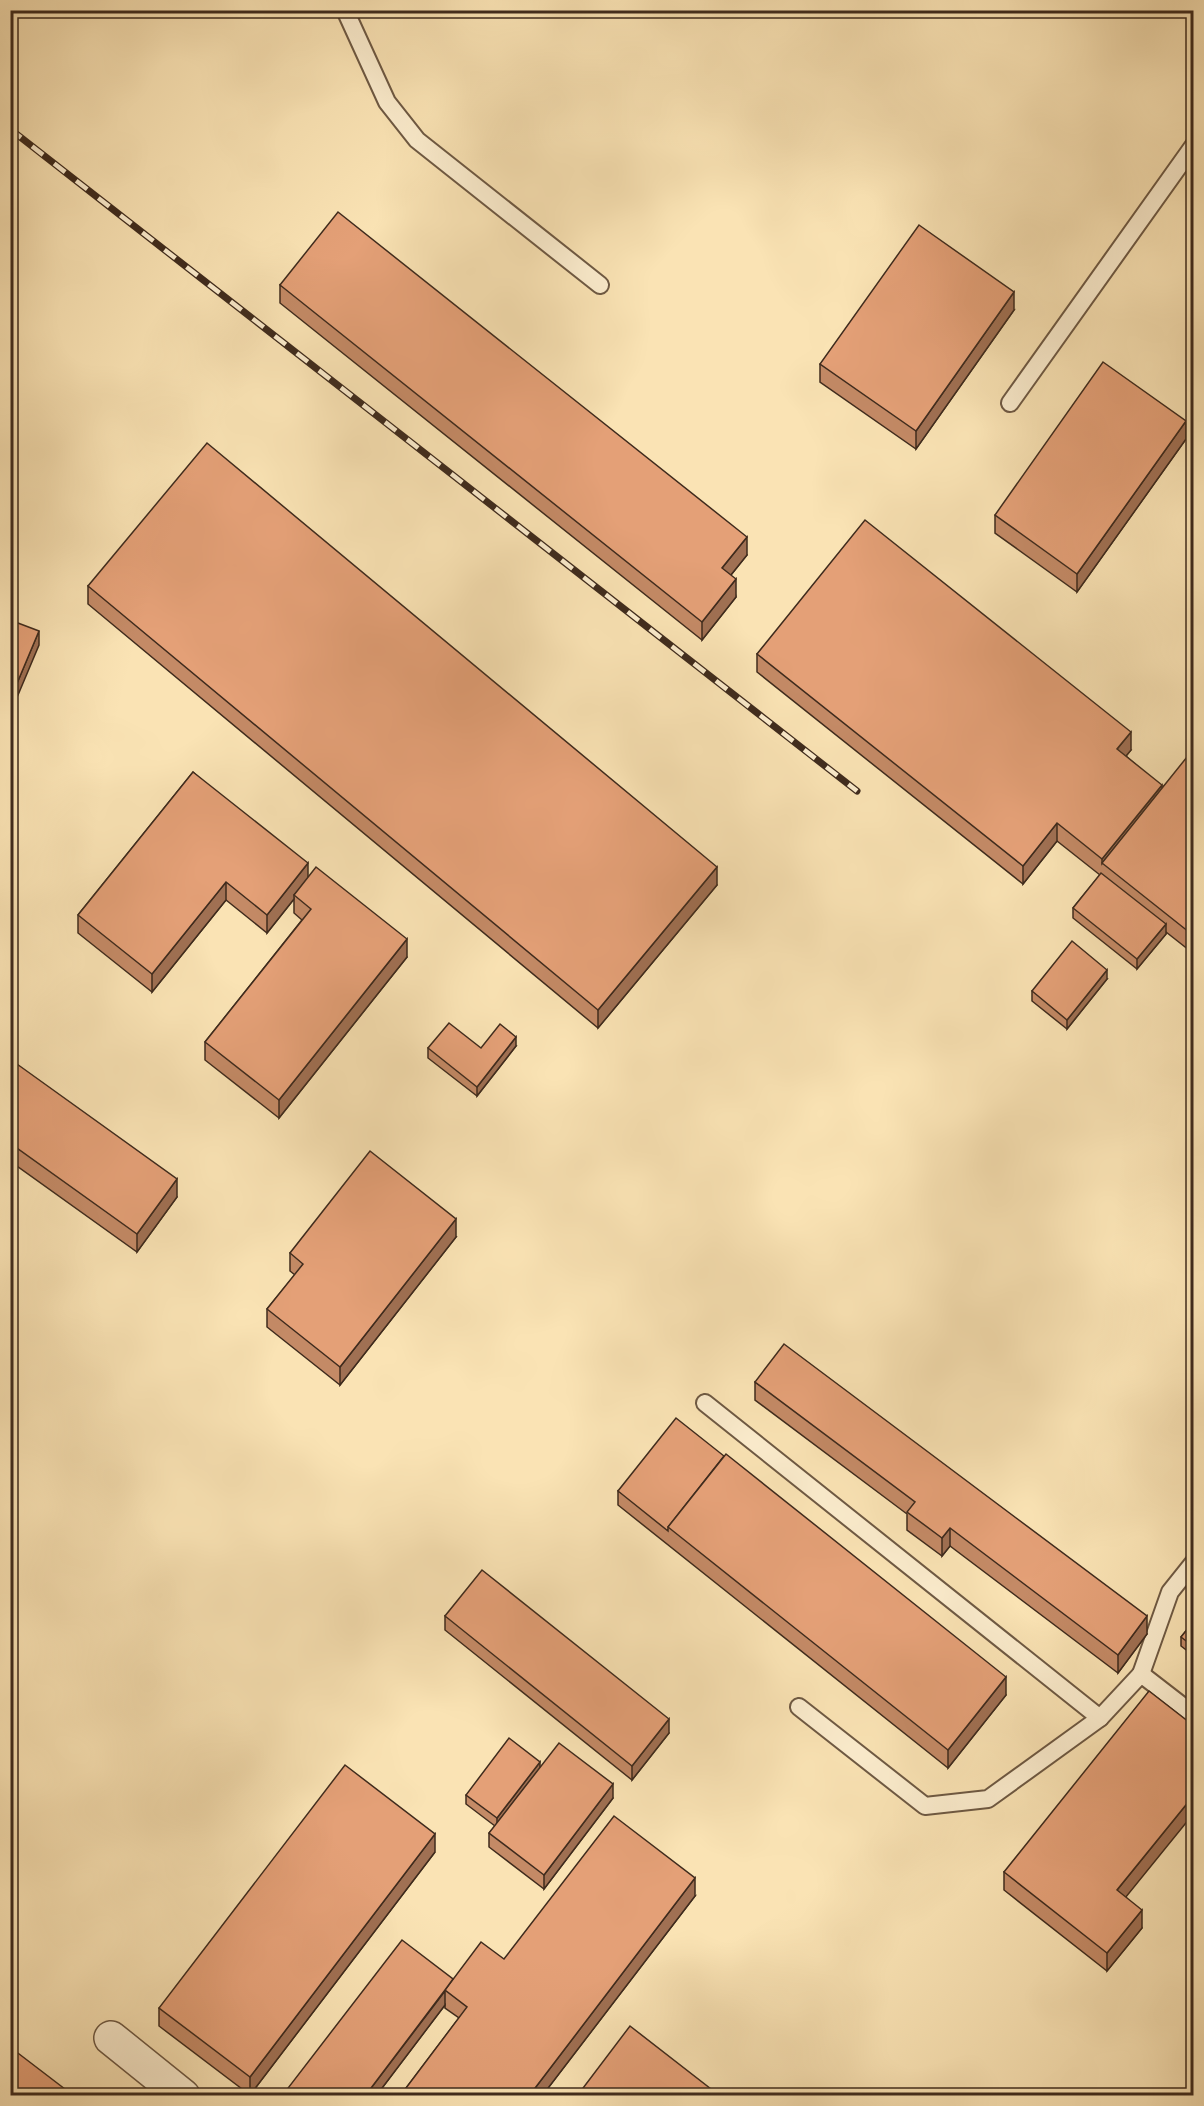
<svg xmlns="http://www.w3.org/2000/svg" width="1204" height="2106" font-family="Alegreya,serif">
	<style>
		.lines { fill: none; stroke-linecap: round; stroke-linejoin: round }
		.service-casing { stroke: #6e5943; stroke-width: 20 }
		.minor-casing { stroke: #6e5943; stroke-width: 36 }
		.service { stroke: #fcedce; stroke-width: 16 }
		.minor { stroke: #fcedce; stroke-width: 33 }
		.rail-casing { stroke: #3f2b1d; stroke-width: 7 }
		.rail { stroke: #fcedce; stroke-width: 4.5; stroke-dasharray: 14; stroke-linecap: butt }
		.wall { fill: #c48a66; stroke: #3f2b1d; stroke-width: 1.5 }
		.shaded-wall { fill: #a07053; stroke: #3f2b1d; stroke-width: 1.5 }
		.building { fill: #e4a077; stroke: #3f2b1d; stroke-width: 1.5 }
	</style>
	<rect width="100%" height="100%" fill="#fae3b4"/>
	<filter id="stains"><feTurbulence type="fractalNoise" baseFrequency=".00333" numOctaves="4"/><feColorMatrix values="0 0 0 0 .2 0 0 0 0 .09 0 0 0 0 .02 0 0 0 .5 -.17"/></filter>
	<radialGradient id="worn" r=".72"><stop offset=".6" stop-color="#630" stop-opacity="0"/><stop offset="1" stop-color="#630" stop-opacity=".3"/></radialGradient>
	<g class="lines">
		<!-- service casing -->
		<g class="service-casing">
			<g id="service">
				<polyline points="345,10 387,102 417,140 600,285"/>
				<polyline points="1010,403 1194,145"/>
				<polyline points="705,1403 1100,1718"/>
				<polyline points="1141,1674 1170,1592 1194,1562"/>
				<polyline points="799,1707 925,1806 988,1799 1100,1718 1141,1674 1194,1715"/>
			</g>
		</g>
		<!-- minor casing -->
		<g class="minor-casing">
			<polyline id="minor" points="111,2038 183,2096"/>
		</g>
		<!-- service -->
		<use href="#service" class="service"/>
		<!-- minor -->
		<use href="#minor" class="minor"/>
		<!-- rail casing -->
		<g class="rail-casing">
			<polyline id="rail" points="10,129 857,791"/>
		</g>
		<!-- rail -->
		<use href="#rail" class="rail"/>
	</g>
	<!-- wall -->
	<g class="wall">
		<polygon points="280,285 747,555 731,575 736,597 702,640 280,303"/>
		<polygon points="1014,310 916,449 820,382 820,364"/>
		<polygon points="1186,439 1077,592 995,533 995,515"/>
		<polygon points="88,586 717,885 598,1028 88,604"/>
		<polygon points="757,654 1131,750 1126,756 1162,788 1194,755 1194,954 1166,932 1166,934 1137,969 1073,918 1073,908 1100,875 1057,841 1023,884 757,672"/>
		<polygon points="193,772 308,878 407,957 279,1118 205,1060 205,1042 302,920 294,913 294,899 267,933 226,900 152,992 78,933 78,915"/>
		<polygon points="1107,979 1067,1029 1032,1001 1032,991"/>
		<polygon points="516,1046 477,1096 428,1058 428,1048 481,1048"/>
		<polygon points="10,1059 177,1197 137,1252 10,1161"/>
		<polygon points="456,1237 340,1385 267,1327 267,1309 295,1275 290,1271 290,1253"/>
		<polygon points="755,1382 1147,1634 1118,1673 950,1546 942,1556 907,1530 907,1514 755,1400"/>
		<polygon points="618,1491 1006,1695 948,1768 618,1505"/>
		<polygon points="445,1616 669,1733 632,1780 445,1630"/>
		<polygon points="1194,1621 1194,1656 1181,1646 1181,1637"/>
		<polygon points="540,1767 613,1798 544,1889 489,1847 489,1833 495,1826 466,1804 466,1795"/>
		<polygon points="435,1852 250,2095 159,2026 159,2008"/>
		<polygon points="1004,1872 1126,1897 1142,1928 1107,1971 1004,1890"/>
		<polygon points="695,1896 542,2096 400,2096 459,2018 445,2008 445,2005 376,2096 285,2096 285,2092 453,1979 504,1959"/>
	</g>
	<!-- shaded-wall -->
	<g class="shaded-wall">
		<polygon points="1014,292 1014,310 916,449 916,431"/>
		<polygon points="1186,421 1186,439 1077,592 1077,574"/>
		<polygon points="747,537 747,555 722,586 722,568"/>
		<polygon points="736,579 736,597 702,640 702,622"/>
		<polygon points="39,631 39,645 10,714 10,700"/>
		<polygon points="1131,732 1131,750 1117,767 1117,749"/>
		<polygon points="1162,785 1162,803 1102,864 1102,859"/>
		<polygon points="1057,823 1057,841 1023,884 1023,866"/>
		<polygon points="308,863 308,881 294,895 294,899 267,933 267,915"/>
		<polygon points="717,867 717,885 598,1028 598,1010"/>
		<polygon points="226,882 226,900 152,992 152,974"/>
		<polygon points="1166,924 1166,934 1137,969 1137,959"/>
		<polygon points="407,939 407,957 279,1118 279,1100"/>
		<polygon points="1107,970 1107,979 1067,1029 1067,1020"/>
		<polygon points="516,1037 516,1046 477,1096 477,1087"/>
		<polygon points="177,1179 177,1197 137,1252 137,1234"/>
		<polygon points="456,1219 456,1237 340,1385 340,1367"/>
		<polygon points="950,1528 950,1546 942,1556 942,1538"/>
		<polygon points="1147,1616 1147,1634 1118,1673 1118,1655"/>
		<polygon points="1006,1677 1006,1695 948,1768 948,1750"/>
		<polygon points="669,1719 669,1733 632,1780 632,1766"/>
		<polygon points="540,1762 540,1771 497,1828 497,1818"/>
		<polygon points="613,1784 613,1798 544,1889 544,1875"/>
		<polygon points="1194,1795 1194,1813 1117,1908 1117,1890"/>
		<polygon points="435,1834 435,1852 250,2095 250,2077"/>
		<polygon points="695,1878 695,1896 542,2096 529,2096"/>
		<polygon points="1142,1910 1142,1928 1107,1971 1107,1953"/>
		<polygon points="445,1991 445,2005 376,2096 365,2096"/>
	</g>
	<!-- building -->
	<g class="building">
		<polygon points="338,212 747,537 722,568 736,579 702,622 280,285"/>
		<polygon points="919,225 1014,292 916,431 820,364"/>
		<polygon points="1103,362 1186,421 1077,574 995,515"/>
		<polygon points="207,443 717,867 598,1010 88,586"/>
		<polygon points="865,520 1131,732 1117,749 1162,785 1102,859 1057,823 1023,866 757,654"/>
		<polygon points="10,620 39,631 10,700"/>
		<polygon points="1191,752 1194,755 1194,936 1102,863"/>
		<polygon points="193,772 308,863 267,915 226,882 152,974 78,915"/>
		<polygon points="316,867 407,939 279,1100 205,1042 311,909 294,895"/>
		<polygon points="1101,873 1166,924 1137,959 1073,908"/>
		<polygon points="1072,941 1107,970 1067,1020 1032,991"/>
		<polygon points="449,1023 481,1048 500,1024 516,1037 477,1087 428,1048"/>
		<polygon points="10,1059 177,1179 137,1234 10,1143"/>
		<polygon points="370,1151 456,1219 340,1367 267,1309 303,1264 290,1253"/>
		<polygon points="784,1344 1147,1616 1118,1655 950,1528 942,1538 907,1512 915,1502 755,1382"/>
		<polygon points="676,1418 724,1456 668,1527 668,1531 618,1491"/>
		<polygon points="726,1454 1006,1677 948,1750 668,1527"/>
		<polygon points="482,1570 669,1719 632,1766 445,1616"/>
		<polygon points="1194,1621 1194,1647 1181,1637"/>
		<polygon points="1149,1691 1194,1726 1194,1795 1117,1890 1142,1910 1107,1953 1004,1872"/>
		<polygon points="509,1738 540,1762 497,1818 466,1795"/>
		<polygon points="559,1743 613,1784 544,1875 489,1833"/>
		<polygon points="345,1765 435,1834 250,2077 159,2008"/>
		<polygon points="614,1816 695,1878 529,2096 400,2096 467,2007 445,1990 481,1942 504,1959"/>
		<polygon points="402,1940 453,1979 445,1990 365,2096 290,2096 285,2092"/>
		<polygon points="630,2026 720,2096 577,2096"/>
		<polygon points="10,2047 74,2096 10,2096"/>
	</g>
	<!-- margin -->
	<rect width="1204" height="2106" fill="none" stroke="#fae3b4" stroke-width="36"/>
	<rect x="12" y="12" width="1180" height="2082" fill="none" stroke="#3f2b1d" stroke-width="3"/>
	<rect x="18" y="18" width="1168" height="2070" fill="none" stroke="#3f2b1d" stroke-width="1.5"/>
	<rect width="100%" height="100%" filter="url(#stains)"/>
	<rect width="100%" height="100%" fill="url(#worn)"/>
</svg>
